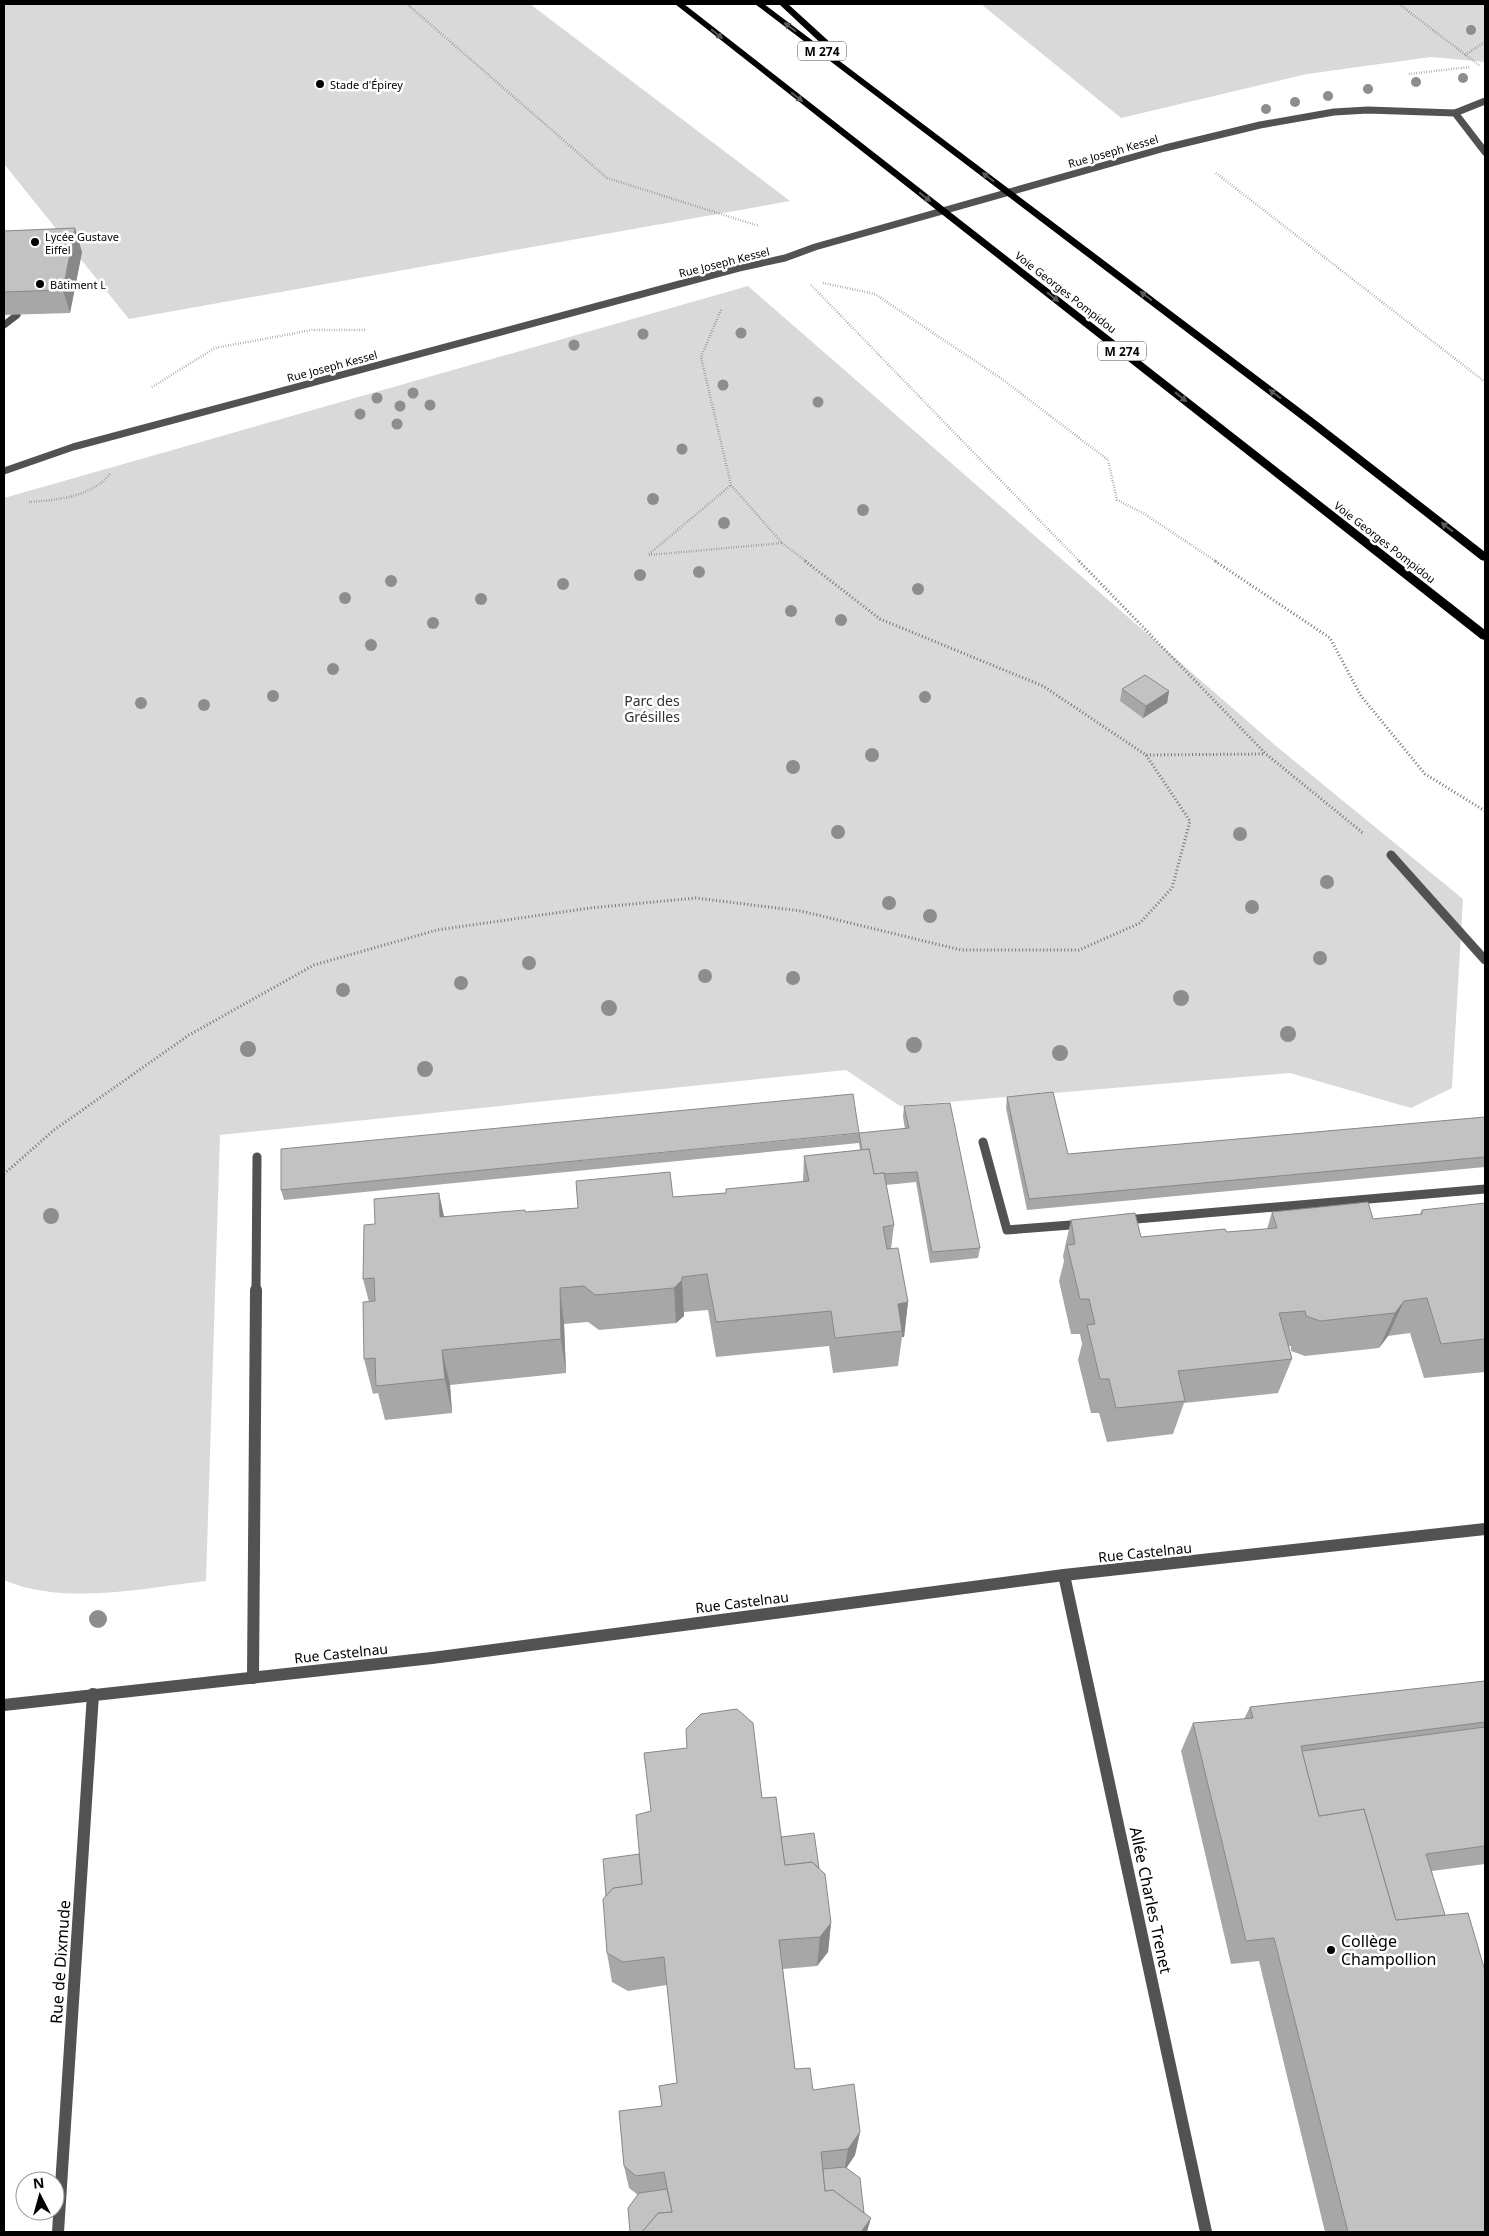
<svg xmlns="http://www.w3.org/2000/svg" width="1489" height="2236" font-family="'Noto Sans',sans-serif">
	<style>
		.green { fill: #d9d9d9 }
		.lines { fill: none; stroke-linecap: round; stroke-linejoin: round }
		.path-far1 { stroke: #747474; stroke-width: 2.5; stroke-dasharray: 0.5 2; stroke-linecap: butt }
		.path { stroke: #747474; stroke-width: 3; stroke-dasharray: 1 2.5; stroke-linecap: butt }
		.service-far2 { stroke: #525252; stroke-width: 7 }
		.service-far1 { stroke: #525252; stroke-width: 9 }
		.service { stroke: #525252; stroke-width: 12 }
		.minor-far2 { stroke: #525252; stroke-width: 7 }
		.minor-far1 { stroke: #525252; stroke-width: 9 }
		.minor { stroke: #525252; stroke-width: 12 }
		.tertiary { stroke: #525252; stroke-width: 7 }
		.trunk { fill: #000; fill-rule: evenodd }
		.tree { fill: #8d8d8d }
		.wall { fill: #a7a7a7 }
		.shaded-wall { fill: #888 }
		.building { fill: #c2c2c2; stroke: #888 }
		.oneway { fill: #595959 }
		.poi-dot { fill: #000; stroke: #fff; stroke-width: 2 }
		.labels { text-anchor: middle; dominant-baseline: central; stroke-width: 5; stroke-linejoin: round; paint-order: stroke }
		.far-poi-label { font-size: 11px; fill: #000; stroke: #fff; text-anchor: start }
		.far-street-label { font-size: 11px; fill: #000; stroke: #fff }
		.shield { fill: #fff; stroke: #4c4c4c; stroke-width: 1 }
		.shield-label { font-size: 12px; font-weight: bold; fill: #000 }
		.park-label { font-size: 14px; fill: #303030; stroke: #fff }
		.street-label { font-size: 14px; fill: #000; stroke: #fff }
		.near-street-label { font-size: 16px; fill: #000; stroke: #fff }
		.near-poi-label { font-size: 16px; fill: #000; stroke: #fff; text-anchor: start }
	</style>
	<rect width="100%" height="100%" fill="#fff"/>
	<!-- green -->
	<g class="green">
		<polygon points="4,4 530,4 790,201 129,319 4,164"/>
		<polygon points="981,4 1485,4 1485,62 1431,57 1307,74 1121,118"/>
		<path d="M748,286L1276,746L1463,899L1452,1088L1411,1108L1290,1073L900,1106L846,1070L220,1135L206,1581C144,1588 63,1606 4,1580V498Z"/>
	</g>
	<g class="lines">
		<!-- path-far1 -->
		<g class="path-far1">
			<polyline points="407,4 607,178 759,226"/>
			<polyline points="1399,4 1480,66"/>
			<polyline points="1465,55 1485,42"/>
			<polyline points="1409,74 1470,67"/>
			<polyline points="1216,173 1485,382"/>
			<polyline points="823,283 875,294 1002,379 1108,460 1117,500 1143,513 1217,562"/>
			<polyline points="811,285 1080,562"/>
			<polyline points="721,310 701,357 731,485 782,543 807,562"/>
			<polyline points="152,387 215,348 312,330 366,330"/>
			<path d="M29,502C58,500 91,497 110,474"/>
			<polyline points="649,554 731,485"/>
			<polyline points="649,555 782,543"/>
		</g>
		<!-- path -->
		<g class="path">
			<polyline points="805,561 880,619 1043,686 1146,755 1265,754"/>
			<polyline points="1079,561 1266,754 1363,833"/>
			<polyline points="1215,561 1330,638 1361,696 1425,774 1485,811"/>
			<polyline points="4,1174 54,1130 189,1035 314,965 437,930 590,908 696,898 801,911 961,950 1079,950 1140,923 1172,888 1190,821 1146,755"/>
		</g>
		<!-- service-far2 -->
		<polyline class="service-far2" points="4,325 17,315"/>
		<!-- service-far1 -->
		<g class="service-far1">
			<polyline points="983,1142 1007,1230 1083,1224"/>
			<polyline points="1125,1220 1485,1189"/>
			<polyline points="256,1291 257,1157"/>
		</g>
		<!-- service -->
		<polyline class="service" points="253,1678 256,1290"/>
		<!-- minor-far2 -->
		<polyline class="minor-far2" points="1455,113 1485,101"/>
		<!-- minor-far1 -->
		<polyline class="minor-far1" points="1391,855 1485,960"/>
		<!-- minor -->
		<g class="minor">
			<polyline points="1064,1575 1206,2232"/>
			<polyline points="4,1705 432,1658 1064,1575 1485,1529"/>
			<polyline points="58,2232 93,1694"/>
		</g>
		<!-- tertiary -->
		<polyline class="tertiary" points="4,471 73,447 739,268 785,258 815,247 1165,148 1260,125 1334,112 1368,110 1455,113 1485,152"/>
		<!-- trunk -->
		<g class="trunk">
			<polygon points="675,4 684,4 1485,630 1485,640 1481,639"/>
			<polygon points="755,4 764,4 1318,422 1485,552 1485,561 1481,560 1310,426"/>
			<polygon points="779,4 788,4 833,45 833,49 827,49"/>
		</g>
	</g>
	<!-- trees -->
	<g class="tree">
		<circle cx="1471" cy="30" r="5"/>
		<circle cx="1463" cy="78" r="5"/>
		<circle cx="1416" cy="82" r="5"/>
		<circle cx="1368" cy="89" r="5"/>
		<circle cx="1328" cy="96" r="5"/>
		<circle cx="1295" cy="102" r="5"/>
		<circle cx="1266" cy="109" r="5"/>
		<circle cx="741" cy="333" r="5.5"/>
		<circle cx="643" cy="334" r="5.5"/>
		<circle cx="574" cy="345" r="5.5"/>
		<circle cx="723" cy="385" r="5.5"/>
		<circle cx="413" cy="393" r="5.5"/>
		<circle cx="377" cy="398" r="5.5"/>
		<circle cx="818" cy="402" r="5.5"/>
		<circle cx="430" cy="405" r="5.5"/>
		<circle cx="400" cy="406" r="5.5"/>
		<circle cx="360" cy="414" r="5.5"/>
		<circle cx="397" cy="424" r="5.5"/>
		<circle cx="682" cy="449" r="5.5"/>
		<circle cx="653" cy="499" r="6"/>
		<circle cx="863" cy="510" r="6"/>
		<circle cx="724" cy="523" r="6"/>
		<circle cx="699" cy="572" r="6"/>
		<circle cx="640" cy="575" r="6"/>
		<circle cx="391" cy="581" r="6"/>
		<circle cx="563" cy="584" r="6"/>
		<circle cx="918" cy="589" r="6"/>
		<circle cx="345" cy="598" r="6"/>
		<circle cx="481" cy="599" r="6"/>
		<circle cx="791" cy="611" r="6"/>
		<circle cx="841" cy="620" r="6"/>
		<circle cx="433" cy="623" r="6"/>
		<circle cx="371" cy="645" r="6"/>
		<circle cx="333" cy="669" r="6"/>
		<circle cx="273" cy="696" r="6"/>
		<circle cx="925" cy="697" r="6"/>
		<circle cx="141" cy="703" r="6"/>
		<circle cx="204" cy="705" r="6"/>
		<circle cx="872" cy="755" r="7"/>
		<circle cx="793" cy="767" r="7"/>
		<circle cx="838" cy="832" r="7"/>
		<circle cx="1240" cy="834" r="7"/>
		<circle cx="1327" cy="882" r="7"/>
		<circle cx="889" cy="903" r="7"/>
		<circle cx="1252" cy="907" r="7"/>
		<circle cx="930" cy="916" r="7"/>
		<circle cx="1320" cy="958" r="7"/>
		<circle cx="529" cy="963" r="7"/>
		<circle cx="705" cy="976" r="7"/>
		<circle cx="793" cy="978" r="7"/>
		<circle cx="461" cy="983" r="7"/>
		<circle cx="343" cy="990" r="7"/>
		<circle cx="1181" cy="998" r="8"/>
		<circle cx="609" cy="1008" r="8"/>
		<circle cx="1288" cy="1034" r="8"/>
		<circle cx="914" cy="1045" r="8"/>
		<circle cx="248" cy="1049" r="8"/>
		<circle cx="1060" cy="1053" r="8"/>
		<circle cx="425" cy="1069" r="8"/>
		<circle cx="51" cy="1216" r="8"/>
		<circle cx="98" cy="1619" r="9"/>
	</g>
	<!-- wall -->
	<g class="wall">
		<polygon points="4,231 82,252 70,313 4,315"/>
		<polygon points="1122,689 1169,691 1167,703 1143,718 1120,701"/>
		<polygon points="1007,1097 1068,1154 1485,1117 1485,1167 1027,1210 1006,1108"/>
		<polygon points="904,1106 980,1248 978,1258 930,1263 916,1182 886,1185 894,1225 891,1249 908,1302 904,1337 902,1337 898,1366 833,1373 829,1346 716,1357 708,1310 684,1312 684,1316 676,1323 599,1330 588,1322 564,1324 566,1373 450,1385 452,1413 385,1420 378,1393 373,1394 364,1359 369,1302 363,1279 444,1217 525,1212 578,1208 673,1197 726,1193 803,1181 804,1156 860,1150 859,1143 284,1200 281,1190 905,1129 903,1117"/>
		<polygon points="1485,1200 1485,1372 1424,1378 1410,1333 1388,1336 1379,1348 1305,1356 1291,1351 1291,1346 1289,1346 1292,1359 1278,1393 1184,1403 1173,1434 1107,1442 1099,1413 1091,1413 1078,1360 1082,1344 1080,1334 1071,1334 1059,1281 1064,1261 1063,1256 1071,1220 1141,1237 1227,1232 1267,1229 1272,1212 1373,1219 1420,1214 1422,1210 1484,1204"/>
		<polygon points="1485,1681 1485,1864 1432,1871 1485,2232 1325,2232 1259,1961 1231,1964 1181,1751 1193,1723 1244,1719 1250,1707"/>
		<polygon points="644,1753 762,1798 781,1837 819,1868 831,1923 828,1952 817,1966 783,1969 795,2069 813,2090 860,2132 855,2155 846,2168 638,2195 629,2188 624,2166 662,2106 659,2086 677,2083 667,1985 628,1991 612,1982 607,1953 642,1882 651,1811"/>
	</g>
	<!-- shaded-wall -->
	<g class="shaded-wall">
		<polygon points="75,228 82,252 70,313 63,290"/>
		<polygon points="1169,691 1167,703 1143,718 1146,706"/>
		<polygon points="439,1193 447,1230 440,1217"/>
		<polygon points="682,1280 684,1316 676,1323 674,1288"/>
		<polygon points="560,1288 564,1324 566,1373 561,1339"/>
		<polygon points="1404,1301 1388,1336 1379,1348 1395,1313"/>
		<polygon points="908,1302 904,1337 902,1337 902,1331 898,1304"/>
		<polygon points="442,1350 450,1385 452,1413 445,1379"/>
		<polygon points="831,1923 828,1952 817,1966 820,1937"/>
		<polygon points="860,2132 855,2155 844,2172 848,2149"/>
		<polygon points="871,2218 867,2232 861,2232"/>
	</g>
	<!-- building -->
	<g class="building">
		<polygon points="75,228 63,290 4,292 4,231"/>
		<polygon points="1145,675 1169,691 1146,706 1122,689"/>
		<polygon points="1053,1092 1068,1154 1485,1117 1485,1157 1029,1199 1007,1097"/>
		<polygon points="853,1094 859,1133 909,1128 904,1106 950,1103 980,1248 932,1252 917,1172 884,1174 884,1173 874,1174 869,1149 862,1150 859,1133 281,1190 281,1149"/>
		<polygon points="869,1149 874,1174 884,1173 894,1225 883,1227 887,1249 898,1248 908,1302 898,1304 902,1331 835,1338 831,1311 716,1322 707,1274 682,1277 682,1280 674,1288 595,1295 584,1286 560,1288 561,1339 442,1350 445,1379 376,1386 375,1358 364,1359 363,1302 375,1301 374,1278 363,1279 364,1225 375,1224 374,1199 439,1193 440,1217 525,1210 525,1212 578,1208 576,1181 670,1172 673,1197 726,1193 726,1189 809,1181 804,1156"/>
		<polygon points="1368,1202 1373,1219 1422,1214 1422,1210 1485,1203 1485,1339 1441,1344 1427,1298 1404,1301 1395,1313 1320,1321 1306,1316 1305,1311 1279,1313 1292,1359 1178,1371 1185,1401 1116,1408 1109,1379 1100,1379 1087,1325 1095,1324 1089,1299 1080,1299 1067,1245 1075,1244 1071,1220 1135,1213 1141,1237 1225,1229 1227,1232 1277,1228 1272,1212"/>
		<polygon points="1485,1681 1485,1722 1301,1746 1319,1816 1364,1809 1396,1920 1468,1913 1485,1971 1485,2232 1348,2232 1274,1938 1246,1941 1193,1723 1253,1718 1250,1707"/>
		<polygon points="737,1709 753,1723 762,1798 776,1797 785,1865 812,1862 825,1874 831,1923 820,1937 779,1940 795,2069 810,2068 813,2090 854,2084 860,2132 848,2149 821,2152 825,2191 833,2190 871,2218 861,2232 642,2232 658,2213 672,2212 664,2172 636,2176 624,2166 619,2111 662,2106 659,2086 677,2083 664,1957 623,1962 607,1953 603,1899 613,1888 642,1884 636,1815 651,1811 644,1753 687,1748 686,1729 701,1714"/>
		<polygon points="1485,1727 1485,1846 1426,1854 1445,1915 1396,1920 1364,1809 1319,1816 1302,1751"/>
		<polygon points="814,1833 819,1868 812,1862 785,1865 781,1837"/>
		<polygon points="639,1854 642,1884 613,1888 606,1896 603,1859"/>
		<polygon points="845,2167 860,2178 864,2213 833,2190 825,2191 823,2169"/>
		<polygon points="667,2189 672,2212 658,2213 642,2232 630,2232 628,2208 639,2193"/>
	</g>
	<!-- one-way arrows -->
	<defs><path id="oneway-solid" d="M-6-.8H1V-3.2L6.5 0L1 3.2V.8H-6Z" transform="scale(1.25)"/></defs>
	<g class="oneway">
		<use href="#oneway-solid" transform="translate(790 27) rotate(-143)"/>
		<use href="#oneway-solid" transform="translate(717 34) rotate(39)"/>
		<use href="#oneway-solid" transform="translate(797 97) rotate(38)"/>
		<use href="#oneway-solid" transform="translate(988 177) rotate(-143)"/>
		<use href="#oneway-solid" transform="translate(925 197) rotate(38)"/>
		<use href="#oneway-solid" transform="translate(1146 296) rotate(-143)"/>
		<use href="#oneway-solid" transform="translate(1053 297) rotate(38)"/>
		<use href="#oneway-solid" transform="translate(1275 394) rotate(-143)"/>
		<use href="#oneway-solid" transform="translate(1181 397) rotate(38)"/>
		<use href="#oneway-solid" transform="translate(1447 527) rotate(-142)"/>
	</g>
	<!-- markers -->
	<g class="poi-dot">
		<circle cx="320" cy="84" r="5"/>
		<circle cx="35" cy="242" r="5"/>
		<circle cx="40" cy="284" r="5"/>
		<circle cx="1331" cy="1950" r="5"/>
	</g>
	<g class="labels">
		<!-- far-poi labels -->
		<g class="far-poi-label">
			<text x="330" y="84">Stade d'Épirey</text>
			<text x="45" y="236">Lycée Gustave<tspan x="45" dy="13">Eiffel</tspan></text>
			<text x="50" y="284">Bâtiment L</text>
		</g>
		<!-- far-street labels -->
		<g class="far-street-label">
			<text transform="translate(1113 151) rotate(-16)">Rue Joseph Kessel</text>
			<text transform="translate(724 262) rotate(-14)">Rue Joseph Kessel</text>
			<text transform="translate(1066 292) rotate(38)">Voie Georges Pompidou</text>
			<text transform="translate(332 366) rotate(-15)">Rue Joseph Kessel</text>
			<text transform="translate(1385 542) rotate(38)">Voie Georges Pompidou</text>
		</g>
		<!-- shield labels -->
		<g class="shield">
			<rect x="798" y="41.5" width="48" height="19" rx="4"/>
			<rect x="1098" y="341.5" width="48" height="19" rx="4"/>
		</g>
		<g class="shield-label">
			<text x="822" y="51">M 274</text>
			<text x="1122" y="351">M 274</text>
		</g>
		<!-- park labels -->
		<g class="park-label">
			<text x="652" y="700">Parc des<tspan x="652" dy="16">Grésilles</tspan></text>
		</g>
		<!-- street labels -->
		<g class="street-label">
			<text transform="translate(1145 1552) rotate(-6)">Rue Castelnau</text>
			<text transform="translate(742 1602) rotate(-7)">Rue Castelnau</text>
			<text transform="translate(341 1653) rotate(-6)">Rue Castelnau</text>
		</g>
		<!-- near-street labels -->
		<g class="near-street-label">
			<text transform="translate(1151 1900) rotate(78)">Allée Charles Trenet</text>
			<text transform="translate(60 1962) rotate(-86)">Rue de Dixmude</text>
		</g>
		<!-- near-poi labels -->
		<g class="near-poi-label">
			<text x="1341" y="1941">Collège<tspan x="1341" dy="18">Champollion</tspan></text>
		</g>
	</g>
	<!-- border -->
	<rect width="1489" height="2236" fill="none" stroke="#000000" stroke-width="10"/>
	<!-- north arrow -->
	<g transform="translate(40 2196) rotate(354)"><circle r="24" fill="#ffffff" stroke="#999999"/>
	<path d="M0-4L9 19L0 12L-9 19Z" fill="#000000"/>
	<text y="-8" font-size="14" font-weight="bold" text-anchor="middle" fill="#000000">N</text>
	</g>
</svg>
